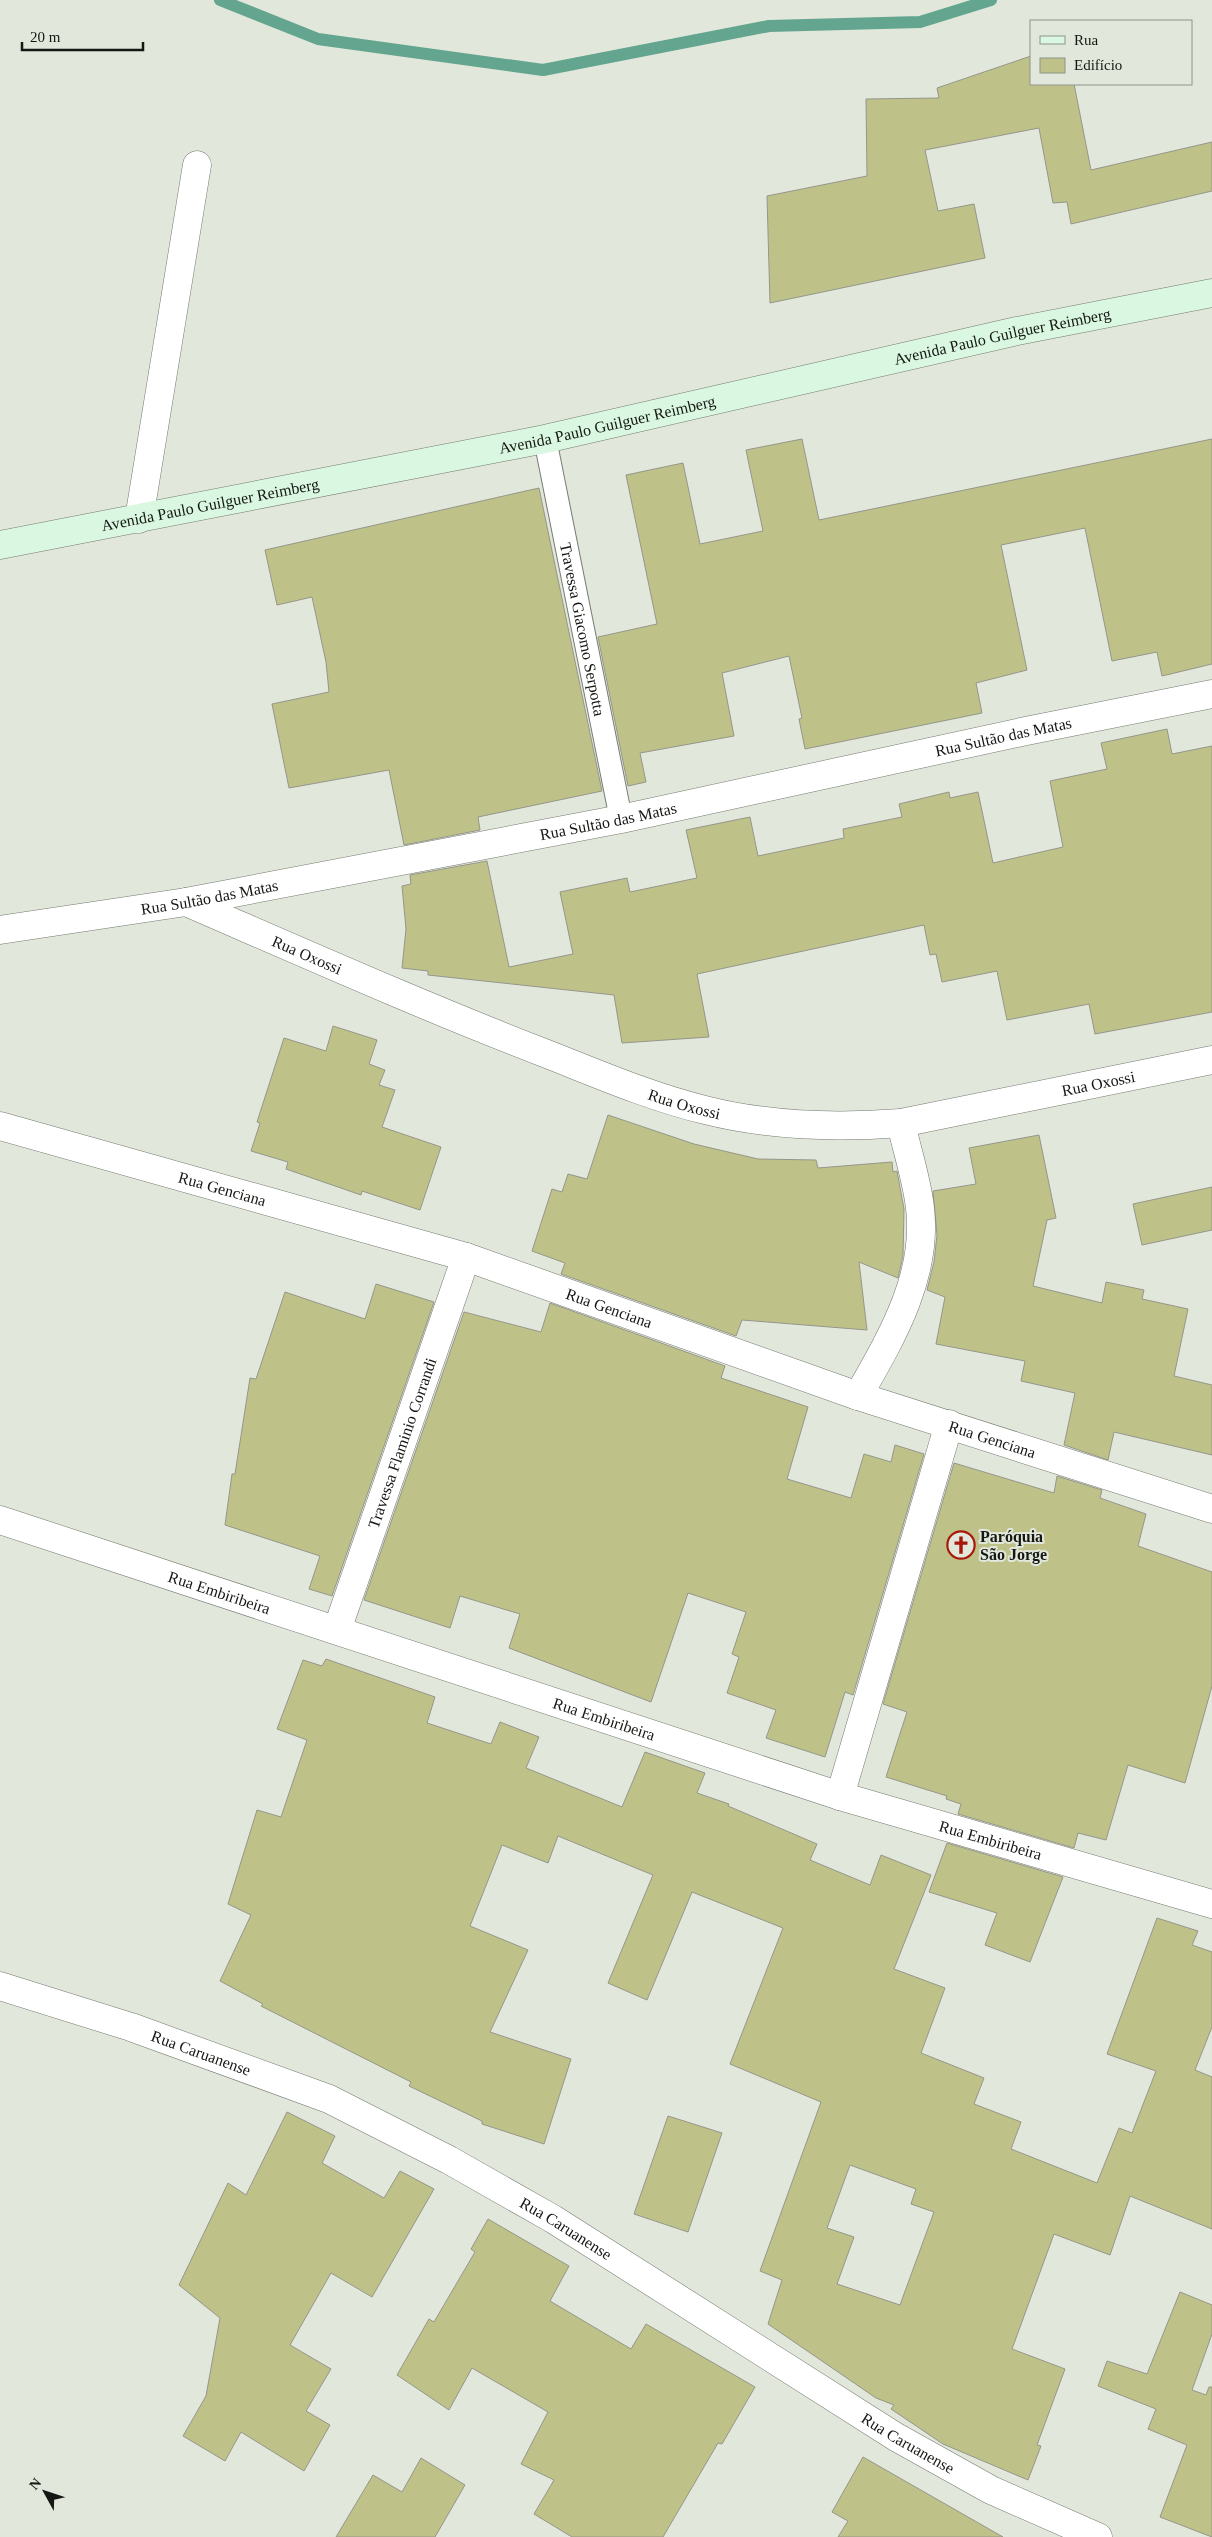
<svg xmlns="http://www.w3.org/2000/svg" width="1212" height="2537" font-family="Georgia,serif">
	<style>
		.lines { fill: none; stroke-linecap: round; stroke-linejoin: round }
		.stream { stroke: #63a58e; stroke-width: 12 }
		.building { fill: #bfc288; stroke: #95968b; fill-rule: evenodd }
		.service-casing { stroke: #757a70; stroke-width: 24 }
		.minor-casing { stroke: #757a70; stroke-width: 29 }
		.secondary-casing { stroke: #757a70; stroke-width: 29 }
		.service { stroke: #fff; stroke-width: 22 }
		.minor { stroke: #fff; stroke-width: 28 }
		.secondary { stroke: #daf7e1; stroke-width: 28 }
		.labels { text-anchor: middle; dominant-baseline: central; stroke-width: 4; stroke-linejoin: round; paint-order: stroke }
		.street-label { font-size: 16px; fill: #151713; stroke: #e1e7db }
		.poi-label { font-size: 16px; font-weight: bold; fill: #151713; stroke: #e1e7db; text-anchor: start }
	</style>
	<rect width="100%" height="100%" fill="#e1e7db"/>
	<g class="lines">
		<!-- stream -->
		<polyline class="stream" points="220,0 318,39 543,70 769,26 920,22 991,0"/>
	</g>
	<!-- building -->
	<g class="building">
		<polygon points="1031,56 1031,84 1074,84 1091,170 1212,142 1212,191 1071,224 1067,202 1053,203 1039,128 925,150 938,211 974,204 985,258 770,303 767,196 867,176 866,99 939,98 937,88"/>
		<polygon points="802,439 819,520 1212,439 1212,664 1162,676 1157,652 1112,661 1085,528 1001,545 1027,670 976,683 982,713 805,749 799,719 802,718 789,656 722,673 734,736 640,753 646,782 628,786 598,637 657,624 626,475 683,463 700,544 763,531 746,450"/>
		<polygon points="539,488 602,791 478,817 480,830 404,845 389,770 289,788 272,704 329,692 326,662 312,597 277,605 265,550"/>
		<polygon points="1167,729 1172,754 1212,746 1212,1012 1095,1034 1089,1004 1007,1020 997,971 942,982 936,954 930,955 924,925 697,974 709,1037 622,1043 614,995 428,975 428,971 402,968 406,929 402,886 411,884 410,875 487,861 509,967 573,954 560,892 627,878 630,892 697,878 686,830 750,817 758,856 844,838 843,829 902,817 899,804 949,792 950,798 978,792 993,863 1063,847 1050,781 1107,769 1101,743"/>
		<polygon points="333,1026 377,1040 369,1064 385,1070 379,1085 395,1090 382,1127 441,1147 420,1210 362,1191 361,1195 286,1169 288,1162 251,1151 260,1123 257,1122 284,1038 326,1051"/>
		<polygon points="608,1115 694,1144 758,1159 816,1160 818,1168 892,1162 893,1172 897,1171 904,1209 903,1256 898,1278 859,1262 867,1330 742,1320 736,1336 561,1274 565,1263 532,1251 552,1189 562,1192 568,1174 587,1179"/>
		<polygon points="1039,1135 1056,1218 1047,1220 1033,1286 1102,1303 1106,1282 1144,1290 1142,1299 1188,1309 1174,1376 1212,1385 1212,1455 1114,1432 1108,1460 1064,1445 1075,1393 1021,1381 1025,1361 936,1344 945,1297 927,1290 934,1262 937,1235 933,1191 976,1184 969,1148"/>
		<polygon points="1212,1187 1212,1230 1142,1245 1133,1204"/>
		<polygon points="376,1284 434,1302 332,1596 309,1589 320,1556 225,1525 232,1474 235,1474 250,1378 256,1379 285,1292 365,1319"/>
		<polygon points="550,1303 725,1366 721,1378 808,1407 787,1479 851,1498 864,1454 891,1462 895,1445 924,1454 853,1695 845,1692 825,1757 766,1738 776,1710 727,1693 739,1657 732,1654 746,1612 688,1593 651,1702 509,1648 520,1614 460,1596 450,1628 364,1600 464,1312 541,1332"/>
		<polygon points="954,1463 1054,1493 1057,1476 1102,1490 1100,1498 1146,1514 1138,1546 1212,1572 1212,1686 1185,1783 1128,1765 1106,1840 1078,1833 1074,1848 958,1814 961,1804 946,1799 947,1796 886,1777 907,1712 883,1704"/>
		<path d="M326,1659L435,1697L427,1723L491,1744L500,1722L539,1737L526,1768L622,1807L645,1752L705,1773L697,1793L729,1804L728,1806L817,1844L810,1860L870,1885L881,1855L931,1875L894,1969L945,1988L921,2053L984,2078L974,2104L1021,2122L1011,2149L1097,2183L1119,2128L1132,2133L1156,2071L1107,2054L1157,1918L1198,1931L1192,1945L1212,1952V2027L1195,2070L1212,2077V2229L1130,2196L1110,2255L1054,2234L1012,2349L1065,2369L1037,2445L1041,2446L1028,2480L943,2444L891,2409L894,2405L876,2398L768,2324L782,2280L760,2271L821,2102L730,2064L783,1928L692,1892L647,2000L608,1983L653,1875L558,1836L548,1863L502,1845L470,1926L528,1950L490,2032L571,2059L544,2144L482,2124V2121L409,2086L411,2082L261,2006L263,2004L220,1981L251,1915L228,1904L257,1810L281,1817L307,1740L277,1729L303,1660L322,1666ZM850,2165L916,2189L911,2204L934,2212L900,2305L837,2284L854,2237L827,2228Z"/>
		<polygon points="947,1843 1063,1877 1030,1962 985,1945 997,1913 929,1892"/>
		<polygon points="287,2112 335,2136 322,2163 384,2198 400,2171 434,2189 372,2297 331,2273 290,2345 331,2369 306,2411 330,2425 304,2471 241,2432 225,2461 183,2436 206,2396 220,2318 179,2285 228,2183 246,2195"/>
		<polygon points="668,2116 722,2133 688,2232 634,2214"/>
		<polygon points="488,2219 569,2266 550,2301 631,2349 646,2324 755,2387 722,2444 718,2443 663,2537 572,2537 534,2514 554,2480 521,2464 548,2412 472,2368 449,2410 397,2375 429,2319 434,2322 475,2252 471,2249"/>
		<polygon points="1180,2292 1212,2305 1212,2334 1192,2390 1206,2395 1209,2387 1212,2387 1212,2537 1160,2517 1187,2445 1148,2429 1156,2409 1098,2386 1107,2361 1147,2374"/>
		<polygon points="863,2457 1003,2537 838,2537 848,2521 832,2512"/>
		<polygon points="421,2458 465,2485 435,2537 336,2537 373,2475 402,2492"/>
	</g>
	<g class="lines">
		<!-- service casing -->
		<g class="service-casing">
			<g id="service">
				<path id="s1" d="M545,439L621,819"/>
			</g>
		</g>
		<!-- minor casing -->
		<g class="minor-casing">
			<g id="minor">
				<polyline points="139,519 197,165"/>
				<path id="s2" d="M186,902C306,954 425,1007 547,1054C598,1074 651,1097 705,1110C768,1126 837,1128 901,1123L1212,1060"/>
				<path id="s3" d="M0,930L186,902L621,819L1026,731L1212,694"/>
				<path id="s4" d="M0,1126L466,1257L858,1396L1212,1509"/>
				<path d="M858,1396C891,1338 928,1277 920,1208C917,1180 907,1151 901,1123"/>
				<path id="s5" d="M0,1520L840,1796L1212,1904"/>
				<path id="s6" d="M337,1630L466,1257"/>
				<polyline points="840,1796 949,1424"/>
				<path id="s7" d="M0,1986L131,2027L329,2099L449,2160L553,2219L896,2437L991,2490L1098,2537"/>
			</g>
		</g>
		<!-- secondary casing -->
		<g class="secondary-casing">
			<g id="secondary">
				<path id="s8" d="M0,545L545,439L1017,331L1212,293"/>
			</g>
		</g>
		<!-- service -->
		<use href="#service" class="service"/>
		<!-- minor -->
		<use href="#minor" class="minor"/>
		<!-- secondary -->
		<use href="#secondary" class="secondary"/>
	</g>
	<!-- icons -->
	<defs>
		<g id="church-ring" transform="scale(1.4375)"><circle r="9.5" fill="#e1e7db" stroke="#a81709" stroke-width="1.5"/><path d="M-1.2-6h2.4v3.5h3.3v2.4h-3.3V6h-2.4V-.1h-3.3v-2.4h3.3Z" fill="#a81709"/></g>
	</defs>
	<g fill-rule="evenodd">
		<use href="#church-ring" x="961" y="1545"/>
	</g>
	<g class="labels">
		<!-- street labels -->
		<g class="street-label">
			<text stroke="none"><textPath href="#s8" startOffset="1024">Avenida Paulo Guilguer Reimberg</textPath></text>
			<text stroke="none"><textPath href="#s8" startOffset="619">Avenida Paulo Guilguer Reimberg</textPath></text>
			<text stroke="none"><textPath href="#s8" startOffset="214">Avenida Paulo Guilguer Reimberg</textPath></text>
			<text stroke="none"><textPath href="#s1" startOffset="194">Travessa Giacomo Serpotta</textPath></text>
			<text stroke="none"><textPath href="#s3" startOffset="1022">Rua Sultão das Matas</textPath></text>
			<text stroke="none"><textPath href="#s3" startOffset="618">Rua Sultão das Matas</textPath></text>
			<text stroke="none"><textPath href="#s3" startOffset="212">Rua Sultão das Matas</textPath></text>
			<text stroke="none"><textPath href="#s2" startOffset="132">Rua Oxossi</textPath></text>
			<text stroke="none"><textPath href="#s2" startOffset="958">Rua Oxossi</textPath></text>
			<text stroke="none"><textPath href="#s2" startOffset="538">Rua Oxossi</textPath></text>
			<text stroke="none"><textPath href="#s4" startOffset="231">Rua Genciana</textPath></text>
			<text stroke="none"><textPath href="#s4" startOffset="636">Rua Genciana</textPath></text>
			<text stroke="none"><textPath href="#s4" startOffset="1041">Rua Genciana</textPath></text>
			<text stroke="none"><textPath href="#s6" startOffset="198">Travessa Flaminio Corrandi</textPath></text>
			<text stroke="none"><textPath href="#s5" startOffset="231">Rua Embiribeira</textPath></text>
			<text stroke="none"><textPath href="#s5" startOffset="636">Rua Embiribeira</textPath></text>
			<text stroke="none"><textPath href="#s5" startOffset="1041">Rua Embiribeira</textPath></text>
			<text stroke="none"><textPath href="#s7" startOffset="212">Rua Caruanense</textPath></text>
			<text stroke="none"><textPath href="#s7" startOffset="618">Rua Caruanense</textPath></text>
			<text stroke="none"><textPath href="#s7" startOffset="1022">Rua Caruanense</textPath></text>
		</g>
		<!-- poi labels -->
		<g class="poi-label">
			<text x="980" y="1536">Paróquia<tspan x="980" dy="18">São Jorge</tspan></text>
		</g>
	</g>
	<!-- legend -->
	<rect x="1030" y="20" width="162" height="65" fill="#e1e7db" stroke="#8f948b"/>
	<rect x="1040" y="36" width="25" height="8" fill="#daf7e1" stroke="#8f948b"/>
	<text x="1074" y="45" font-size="15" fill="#151713">Rua</text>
	<rect x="1040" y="58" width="25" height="15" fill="#bfc288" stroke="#8f948b"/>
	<text x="1074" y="70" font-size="15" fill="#151713">Edifício</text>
	<!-- north arrow -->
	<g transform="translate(45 2492) rotate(310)" stroke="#e1e7db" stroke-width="4" paint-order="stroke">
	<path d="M0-4L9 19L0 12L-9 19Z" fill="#151713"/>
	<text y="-8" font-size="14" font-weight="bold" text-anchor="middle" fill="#151713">N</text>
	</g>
	<!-- scale -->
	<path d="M22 42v8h121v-8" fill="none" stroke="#151713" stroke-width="2.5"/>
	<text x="30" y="42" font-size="15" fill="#151713" stroke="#e1e7db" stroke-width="4" paint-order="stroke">20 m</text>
</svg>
